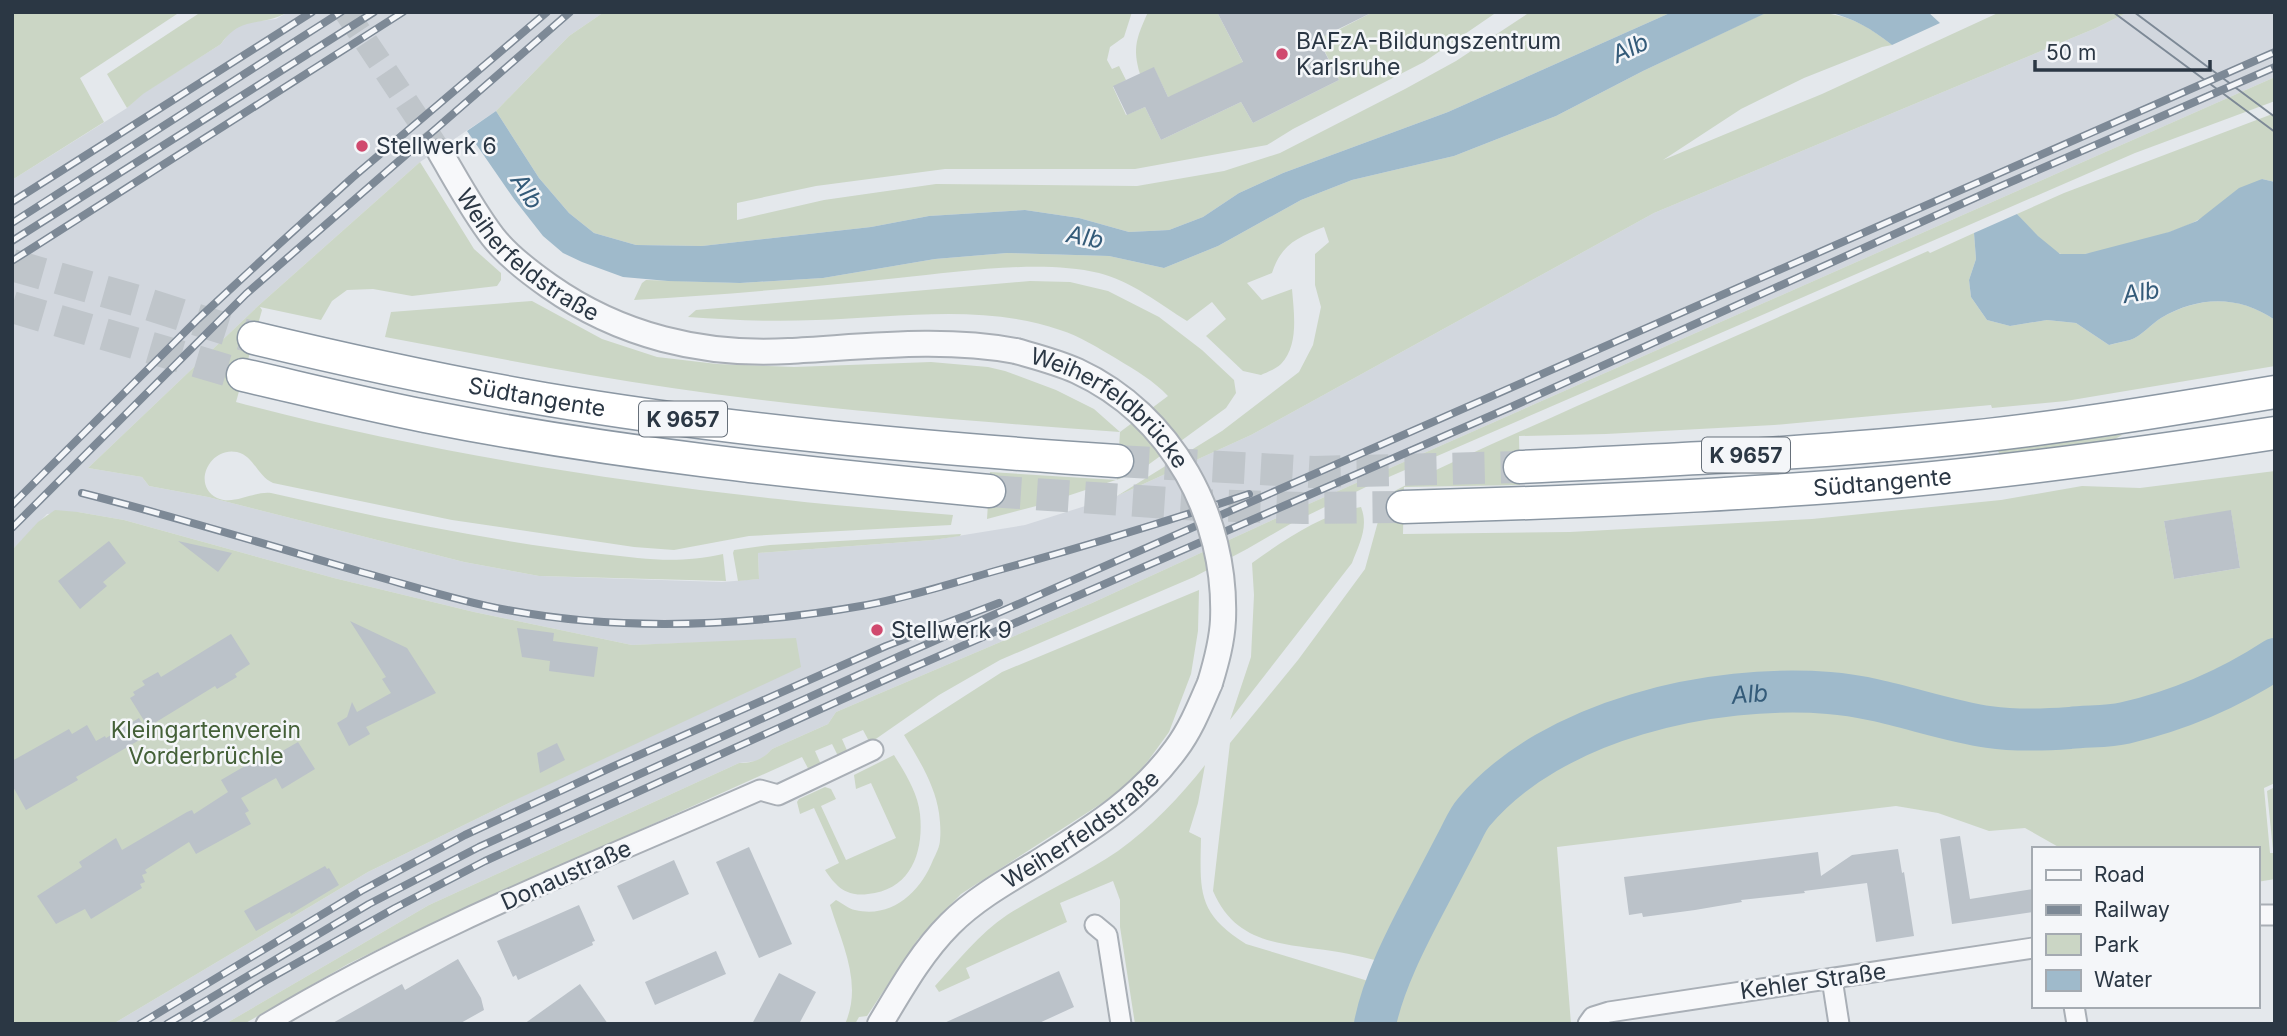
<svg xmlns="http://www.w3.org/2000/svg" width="2287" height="1036" font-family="Inter,sans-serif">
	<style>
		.built { fill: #d2d7de }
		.green { fill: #cbd6c5; fill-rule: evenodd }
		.water { fill: #9fbacb }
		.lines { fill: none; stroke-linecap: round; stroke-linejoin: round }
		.river { stroke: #9fbacb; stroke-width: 42 }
		.building { fill: #bbc2c9 }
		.tertiary-tunnel { stroke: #bfc5ca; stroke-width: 24; stroke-dasharray: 24 12; stroke-linecap: butt }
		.trunk-tunnel { stroke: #bfc5ca; stroke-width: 32; stroke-dasharray: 32 16; stroke-linecap: butt }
		.minor-casing { stroke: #a9afb6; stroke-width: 23 }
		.tertiary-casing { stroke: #a9afb6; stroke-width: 28 }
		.trunk-casing { stroke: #8b97a3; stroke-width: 35 }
		.minor { stroke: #f7f8fa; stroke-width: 19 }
		.tertiary { stroke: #f7f8fa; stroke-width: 24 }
		.trunk { stroke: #fff; stroke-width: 32 }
		.tram { stroke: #7d8996; stroke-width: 2 }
		.rail-casing { stroke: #7d8996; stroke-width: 8 }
		.rail { stroke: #f4f6f9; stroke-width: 5; stroke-dasharray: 16; stroke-linecap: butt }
		.tertiary-bridge-casing { stroke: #a9afb6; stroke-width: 28; stroke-linecap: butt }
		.tertiary-bridge { stroke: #f7f8fa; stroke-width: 24 }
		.poi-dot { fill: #d0496e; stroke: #f4f6f9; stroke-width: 2.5 }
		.labels { text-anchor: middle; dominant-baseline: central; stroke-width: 5; stroke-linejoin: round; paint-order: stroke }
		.shield { fill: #f4f6f9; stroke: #67707a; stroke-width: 2 }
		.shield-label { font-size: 21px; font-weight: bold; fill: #2b3744 }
		.poi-label { font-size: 23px; fill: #2b3744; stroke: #f4f6f9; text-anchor: start }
		.street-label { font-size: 23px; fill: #2b3744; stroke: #f4f6f9 }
		.park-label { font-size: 23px; fill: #446038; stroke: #f4f6f9 }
		.water-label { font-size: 24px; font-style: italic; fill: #345b79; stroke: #f4f6f9 }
	</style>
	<rect width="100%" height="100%" fill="#e4e8ec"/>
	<!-- built -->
	<polygon class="built" points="288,12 604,12 569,36 496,111 420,162 258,306 88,468 142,477 149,486 208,497 464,562 539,576 722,582 759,579 758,553 933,540 1025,525 1117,496 1251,435 1654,213 2096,28 2128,12 2275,12 2275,77 1268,522 1092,603 836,712 828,724 772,749 765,756 757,761 739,763 429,905 225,1024 113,1024 368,872 511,802 796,639 632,645 474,612 334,578 124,520 78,512 47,514 12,550 12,180 127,108 142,94 221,44 230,32 244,23 276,19"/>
	<!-- green -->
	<g class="green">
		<polygon points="12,12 180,12 80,78 104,122 12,180"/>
		<path d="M201,12H288C261,28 242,14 221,44L143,94L127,108L107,74Z"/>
		<polygon points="604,12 1132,12 1124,37 1110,47 1107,60 1112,69 1119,66 1126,80 1113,87 1126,115 1145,107 1161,140 1241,102 1253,123 1339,80 1315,32 1336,31 1373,12 1497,12 1424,62 1293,129 1267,145 1135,169 945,169 816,186 737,203 737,220 824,200 936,184 1137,186 1224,171 1280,153 1405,89 1456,61 1530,12 1672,12 1448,112 1283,173 1239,193 1203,217 1169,230 1129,232 1079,218 1025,210 929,216 871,227 702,246 636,245 594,233 569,213 539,178 496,111 569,36"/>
		<path d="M1148,12H1217L1250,76L1168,97L1154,68L1140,74C1132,47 1137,37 1148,12Z"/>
		<path d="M1767,12C1824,12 1846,8 1892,45L1882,47L1804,78L1741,109L1663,160L1822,94L2000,12H2128L2096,28L1654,213L1251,435L1117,496L1222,431L1299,372L1313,345L1321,307L1315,285V254L1329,242L1324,227C1296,238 1281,245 1272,273L1247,283L1262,300L1292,289C1294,314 1299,345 1281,364C1276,369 1267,372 1261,375L1243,371L1206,336L1226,319L1212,302L1187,321C1160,304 1131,281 1099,273C1040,259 959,272 898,278C810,287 723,295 634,300L642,283L646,280L740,283L823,278L935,259L1007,253L1109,256L1164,268L1218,246L1301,200L1352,180L1454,156L1556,116L1643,71Z"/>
		<path d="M2275,77V101L2135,153L1368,486L1292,523L1247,549L1194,577L1000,660L939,695L870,743L863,730L842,739L849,755L840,760L832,744L815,751L823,769L811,774L802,757L426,926L348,964L244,1024H225L429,905L739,763C753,763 762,760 772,749L828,724L836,712L1092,603L1268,522Z"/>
		<path d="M2275,113V182L2262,179C2240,193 2219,208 2198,220C2176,233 2084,261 2061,254C2049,250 2026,224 2017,214L2064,193Z"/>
		<path d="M420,162L474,249L501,273V280L497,286L412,296L373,289L347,290L332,301L321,320L260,307L262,310L236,402C413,449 596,479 778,499C836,506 895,510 953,515L951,525L749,536L674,550L634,547L452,520L273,483C257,476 254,456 237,452C210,446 191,485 217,498C234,506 253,491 271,493C380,518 490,541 601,554C647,559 677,564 723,554L726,581L539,576L464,562L208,497L149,486L142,477L88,468L258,306Z"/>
		<path d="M1974,233L1976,259L1969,280L1971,297L1987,320L2010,326L2047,320L2076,323L2109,345C2116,343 2123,342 2130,340C2142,336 2151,324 2161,318C2200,296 2238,295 2275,320V366L2066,401L1992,408L1991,405L1774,425L1606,434L1519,436L1520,485L1404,487L1403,534L1570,532L1812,519L2001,500L2082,486L2140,488L2275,471V783L2264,788L2270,853H2275V879L2257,882V849H2062L2025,828L1989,831L1938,813L1896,806L1557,847L1571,1024H1135L1120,927V900L1113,881L1060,903L1067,922L966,968L970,978L939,992L935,986C957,962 980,933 1007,915C1043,892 1083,875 1118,851C1151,827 1180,797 1205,765L1198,803L1189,832L1201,838C1200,892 1197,913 1246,944L1388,987L1396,965C1374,960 1353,954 1332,951C1282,943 1236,945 1213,891L1230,743L1298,660L1365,569L1385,496C1447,463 1513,435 1577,406C1694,354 1811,303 1928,251L1930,253ZM2231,511L2240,568L2174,579L2164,521Z"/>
		<path d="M1030,281L1070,282L1108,291L1159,317L1202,350L1234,380L1236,393L1226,408L1137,473L1040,505L987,519L990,472L1117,480L1120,432C970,421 820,410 672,388C576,374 481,355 385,337L391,312L532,301L602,339L657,357L717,364L794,367L931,362L988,367L1005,371L1056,390L1094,409L1120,432L1168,396C1154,381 1135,370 1117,359C1098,348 1080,336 1060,330C981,303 897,318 816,320C773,322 730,320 688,317L696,310Z"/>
		<polygon points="2095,435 2122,435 2110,442 2000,455 1998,451 2017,446"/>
		<path d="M1361,507C1369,527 1359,544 1352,563L1230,720L1251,657L1254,595L1252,563C1284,540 1322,514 1361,507Z"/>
		<polygon points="55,510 78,512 124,520 334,578 474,612 632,645 796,638 801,667 511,802 368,872 113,1024 12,1024 12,550 38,522"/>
		<polygon points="961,534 960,536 933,540 758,553 759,579 738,581 733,553 734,550 770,545"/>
		<path d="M1199,590L1198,631L1191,674L1169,732L1148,761L1124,789L961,894L918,939L867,1016L859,1017L855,1024H845C863,984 842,944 830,905L836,900C842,903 849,909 855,910C892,919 921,891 933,860C936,854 940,846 940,840C941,831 940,821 939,813C935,785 918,758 904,735L1002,672Z"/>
		<path d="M894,755C905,773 918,793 920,814C924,852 911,890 868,894C847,897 836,887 825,870L839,863L814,808L800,814L797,802L799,799L825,787L831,789L836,799L821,806L846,860L896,838L871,783L856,789L854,775Z"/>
		<polygon points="2275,787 2275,850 2273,850 2267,791"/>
	</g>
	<!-- water -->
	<g class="water">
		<polygon points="1672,12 1768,12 1643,71 1556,116 1454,156 1352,180 1301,200 1218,246 1164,268 1109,256 1007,253 935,259 823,278 740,283 668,281 623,277 582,262 563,253 543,236 514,199 467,131 496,111 539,178 569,213 594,233 636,245 702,246 871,227 929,216 1025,210 1079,218 1129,232 1169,230 1203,217 1239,193 1283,173 1448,112"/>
		<path d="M1828,12H1928L1940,23L1892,45C1872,29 1853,18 1828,12Z"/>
		<path d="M2262,179L2275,182V320C2238,295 2199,296 2161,318C2151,324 2142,336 2130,340C2123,342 2115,343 2109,345L2076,323L2047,320L2010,326L1987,320L1971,297L1969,280L1976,259L1974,233L2017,214L2038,236L2060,254H2085L2169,232L2197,221L2239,188Z"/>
	</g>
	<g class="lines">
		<!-- river -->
		<path class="river" id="s1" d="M1375,1024C1383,984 1406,939 1425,903C1436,882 1447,861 1458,840C1463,831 1467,820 1474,812C1552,719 1713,684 1829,693C1884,697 1935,719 1989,727C2016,731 2043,730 2070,728C2088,726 2108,727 2125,723C2177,711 2229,689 2275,659"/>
	</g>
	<!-- building -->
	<g class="building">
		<polygon points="1217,12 1373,12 1318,39 1339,80 1253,123 1241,102 1161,140 1145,107 1127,115 1113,86 1154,67 1168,97 1243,62"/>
		<polygon points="2231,510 2240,568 2174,579 2164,521"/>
		<polygon points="109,541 126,563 103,582 107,586 80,609 58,581"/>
		<polygon points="178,541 232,553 218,572"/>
		<polygon points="350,621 407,648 436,693 366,727 370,734 349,746 337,723 347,717 352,702 357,712 391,693 382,679 386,677"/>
		<polygon points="517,628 554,633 553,641 598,647 594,677 549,671 550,661 522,657"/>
		<polygon points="231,634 250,664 235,674 237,677 217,689 215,686 148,727 130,698 135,695 133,692 145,685 142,681 158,672 161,677"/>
		<polygon points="139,718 148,735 76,777 78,780 26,810 12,785 12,761 69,729 72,734 87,725 96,741 105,736 106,738"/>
		<polygon points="298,742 315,769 282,789 276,778 241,798 249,811 245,813 251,824 196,854 189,842 145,870 147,873 142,875 145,882 140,884 142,888 91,919 85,909 56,924 37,896 82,867 79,862 116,838 122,850 187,812 192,810 194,814 228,792 221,780 262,756 265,761"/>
		<polygon points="557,743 565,760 540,773 537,753"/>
		<polygon points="1960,836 1970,899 2033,889 2033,912 1952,924 1940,839"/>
		<polygon points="749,847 792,944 759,958 716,862"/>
		<polygon points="1898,849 1902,873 1904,872 1914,936 1876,942 1867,883 1804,891 1805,893 1741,900 1742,902 1695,910 1643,917 1642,913 1629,915 1624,877 1818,852 1821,876 1852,855"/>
		<polygon points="674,860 689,894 633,920 617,886"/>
		<polygon points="325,866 327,869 329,868 339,885 291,914 290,912 256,931 244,911"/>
		<polygon points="579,905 595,941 592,942 593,945 518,980 516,975 513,977 497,941"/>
		<polygon points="716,951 726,974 655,1005 645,982"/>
		<polygon points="458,959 481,998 484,1010 459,1024 331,1024 402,984 405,990"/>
		<polygon points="1059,971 1074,1007 1037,1024 942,1024"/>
		<polygon points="779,973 816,992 799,1024 752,1024"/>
		<polygon points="580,984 608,1024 524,1024"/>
	</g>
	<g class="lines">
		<!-- tertiary-tunnel -->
		<polyline class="tertiary-tunnel" points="346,12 440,152"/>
		<!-- trunk-tunnel -->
		<g class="trunk-tunnel">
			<polyline points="12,265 138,301 254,338"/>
			<polyline points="12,307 243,375"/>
			<polyline points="1117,461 1314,472 1520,467"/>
			<polyline points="989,491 1199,505 1304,508 1403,507"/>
		</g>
		<!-- minor casing -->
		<g class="minor-casing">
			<g id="minor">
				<polyline points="2257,915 2275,915"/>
				<polyline points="1095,925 1107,935 1121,1024"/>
				<polyline points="1832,979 1839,1024"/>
				<polyline points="2074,1006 2077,1024"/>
				<path d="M266,1024C422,930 594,863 760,790L778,795L873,750"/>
				<polyline points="1588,1024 1593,1017 1609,1012 2033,948"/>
			</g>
		</g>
		<!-- tertiary casing -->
		<g class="tertiary-casing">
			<g id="tertiary">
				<path id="s2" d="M440,152C457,181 473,211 493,237C508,256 529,272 549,286C620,336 703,356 789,351C865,347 940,337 1016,351"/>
				<path id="s3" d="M880,1024C901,989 921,953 950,924C975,899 1007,881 1037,863C1089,830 1139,800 1176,749C1191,729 1200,706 1210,683"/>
			</g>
		</g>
		<!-- trunk casing -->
		<g class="trunk-casing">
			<g id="trunk">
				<path id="s4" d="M254,338C350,361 447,382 544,399C733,431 926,448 1117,461"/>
				<path d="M243,375C304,389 364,404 425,416C611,453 800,473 989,491"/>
				<path d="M1520,467C1670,460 1820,453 1970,437C2072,426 2174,409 2275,392"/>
				<path id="s5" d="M1403,507C1550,503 1697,497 1843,486C1988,475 2132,455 2275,433"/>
			</g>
		</g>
		<!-- minor -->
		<use href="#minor" class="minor"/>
		<!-- tertiary -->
		<use href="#tertiary" class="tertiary"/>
		<!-- trunk -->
		<use href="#trunk" class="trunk"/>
		<!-- tram -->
		<g class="tram">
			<polyline points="2113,12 2275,132"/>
			<polyline points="2134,12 2275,117"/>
		</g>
		<!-- rail casing -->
		<g class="rail-casing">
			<g id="rail">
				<polyline points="12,202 312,12"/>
				<polyline points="12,223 341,12"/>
				<polyline points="12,241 374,12"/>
				<polyline points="12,261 403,12"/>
				<path d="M82,493C176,517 268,545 361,572C409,585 457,601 507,610C625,632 749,626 867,605C910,597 953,583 995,571C1080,548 1165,522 1249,494"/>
				<polyline points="12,505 198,319 278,245 352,178 547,12"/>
				<polyline points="12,528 246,294 570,12"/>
				<polyline points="140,1024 361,891 465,835 612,767 886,646 999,603"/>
				<polyline points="167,1024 369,904 479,847 900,656 2275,52"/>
				<polyline points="194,1024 265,981 395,908 485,861 898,674 1511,407 1999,187 2275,67"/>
			</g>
		</g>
		<!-- rail -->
		<use href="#rail" class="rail"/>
		<!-- tertiary-bridge casing -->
		<g class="tertiary-bridge-casing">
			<g id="tertiary-bridge">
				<path id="s6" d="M1016,351C1037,357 1057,362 1077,371C1172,415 1227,517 1223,620C1222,642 1216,663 1210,683"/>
			</g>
		</g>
		<!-- tertiary-bridge -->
		<use href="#tertiary-bridge" class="tertiary-bridge"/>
	</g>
	<!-- markers -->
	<g class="poi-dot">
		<circle cx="1282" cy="54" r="7"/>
		<circle cx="362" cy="146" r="7"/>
		<circle cx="877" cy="630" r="7"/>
	</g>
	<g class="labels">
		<!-- shield labels -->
		<g class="shield">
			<rect x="639" y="401.5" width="88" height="35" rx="5"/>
			<rect x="1702" y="437.5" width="88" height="35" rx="5"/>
		</g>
		<g class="shield-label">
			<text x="683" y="419">K 9657</text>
			<text x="1746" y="455">K 9657</text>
		</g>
		<!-- poi labels -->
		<g class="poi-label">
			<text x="1296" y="41">BAFzA-Bildungszentrum<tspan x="1296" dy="26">Karlsruhe</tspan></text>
			<text x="376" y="146">Stellwerk 6</text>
			<text x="891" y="630">Stellwerk 9</text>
		</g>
		<!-- street labels -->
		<g class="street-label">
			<text stroke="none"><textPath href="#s2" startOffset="138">Weiherfeldstraße</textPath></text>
			<text stroke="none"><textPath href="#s4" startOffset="289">Südtangente</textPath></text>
			<text stroke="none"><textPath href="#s6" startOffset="112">Weiherfeldbrücke</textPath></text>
			<text stroke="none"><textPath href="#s5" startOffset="480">Südtangente</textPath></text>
			<text stroke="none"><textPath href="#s3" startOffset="284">Weiherfeldstraße</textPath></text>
			<text transform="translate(566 875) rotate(-24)">Donaustraße</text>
			<text transform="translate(1813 981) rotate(-8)">Kehler Straße</text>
		</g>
		<!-- park labels -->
		<g class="park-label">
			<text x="206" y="730">Kleingartenverein<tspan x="206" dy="26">Vorderbrüchle</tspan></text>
		</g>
		<!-- water labels -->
		<g class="water-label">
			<text transform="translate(1630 48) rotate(-25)">Alb</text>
			<text transform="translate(527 191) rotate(57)">Alb</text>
			<text transform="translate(1085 237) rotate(11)">Alb</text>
			<text transform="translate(2141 292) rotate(-9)">Alb</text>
			<text stroke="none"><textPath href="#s1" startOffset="542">Alb</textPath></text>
		</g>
	</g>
	<!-- border -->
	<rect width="2287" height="1036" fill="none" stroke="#2b3744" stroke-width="28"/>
	<!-- legend -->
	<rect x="2032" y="847" width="228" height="161" fill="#f4f6f9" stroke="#a4aab1" stroke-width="2"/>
	<rect x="2046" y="870" width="35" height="10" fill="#f7f8fa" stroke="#a4aab1" stroke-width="2"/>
	<text x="2094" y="882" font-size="21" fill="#2b3744">Road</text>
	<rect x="2046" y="905" width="35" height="10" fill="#7d8996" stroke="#a4aab1" stroke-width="2"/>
	<text x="2094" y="917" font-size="21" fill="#2b3744">Railway</text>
	<rect x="2046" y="934" width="35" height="21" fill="#cbd6c5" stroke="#a4aab1" stroke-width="2"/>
	<text x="2094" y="952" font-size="21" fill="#2b3744">Park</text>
	<rect x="2046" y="970" width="35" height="21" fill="#9fbacb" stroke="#a4aab1" stroke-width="2"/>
	<text x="2094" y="987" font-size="21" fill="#2b3744">Water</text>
	<!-- scale -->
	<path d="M2035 60v10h175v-10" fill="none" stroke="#2b3744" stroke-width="3.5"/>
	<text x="2046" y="60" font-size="21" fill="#2b3744" stroke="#f4f6f9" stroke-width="5" paint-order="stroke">50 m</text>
</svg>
